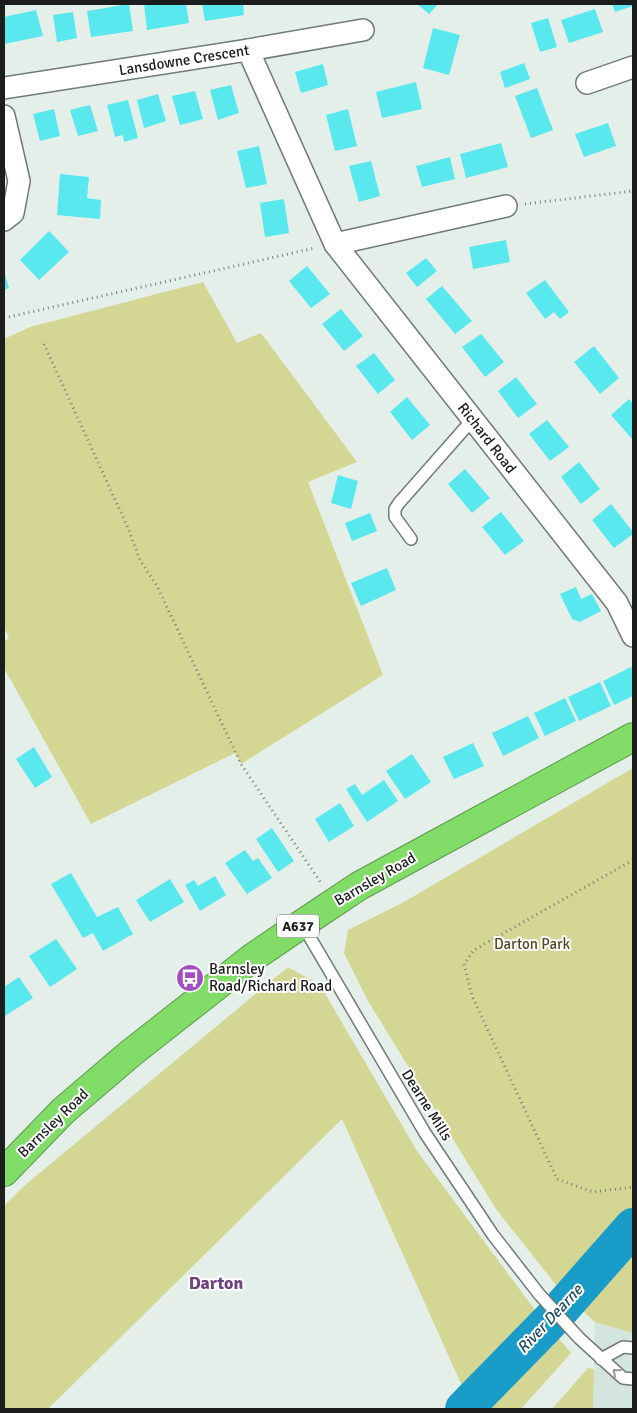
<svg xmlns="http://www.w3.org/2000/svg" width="637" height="1413" font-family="Signika,sans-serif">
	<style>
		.built { fill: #d3e5dd }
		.green { fill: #d4d693 }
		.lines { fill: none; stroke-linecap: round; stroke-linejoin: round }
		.river { stroke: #1a9cc8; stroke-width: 38 }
		.building { fill: #58e8ed }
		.lane-casing { stroke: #717a77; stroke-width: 14 }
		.street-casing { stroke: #717a77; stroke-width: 24 }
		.highway-casing { stroke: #5d9a4d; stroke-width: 30 }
		.path { stroke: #797f7c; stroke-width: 3; stroke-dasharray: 1 4; stroke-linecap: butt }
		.lane { stroke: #fff; stroke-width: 11 }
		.street { stroke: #fff; stroke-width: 21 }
		.highway { stroke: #81dd67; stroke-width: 28 }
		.oneway { stroke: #989a99 }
		.labels { text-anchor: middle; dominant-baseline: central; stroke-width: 4; stroke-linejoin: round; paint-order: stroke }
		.shield { fill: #fff; stroke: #5f6261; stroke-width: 1 }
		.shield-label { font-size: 14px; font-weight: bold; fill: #1b1e1d }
		.street-label { font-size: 15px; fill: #1b1e1d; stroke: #fff }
		.park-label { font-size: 15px; fill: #4c4d24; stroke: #fff }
		.poi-label { font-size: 15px; fill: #1b1e1d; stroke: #fff; text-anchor: start }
		.water-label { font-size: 16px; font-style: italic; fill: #1d4d60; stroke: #fff }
		.quarter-label { font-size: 18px; font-weight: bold; fill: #6d447c; stroke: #fff }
	</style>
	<rect width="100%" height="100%" fill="#e5efea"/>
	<!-- built -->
	<polygon class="built" points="595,1322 633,1333 633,1409 593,1409"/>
	<!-- green -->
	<g class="green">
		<polygon points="203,282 237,343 261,333 357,462 308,482 383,675 241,764 235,753 91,824 4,668 4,641 9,638 4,627 4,339 30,327"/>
		<polygon points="633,768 633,1333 595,1322 560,1290 496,1209 368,1001 344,953 348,930 402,903"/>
		<polygon points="288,967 320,985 417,1151 535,1310 571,1353 521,1409 448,1409 463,1388 342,1119 48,1409 4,1409 4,1206 24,1186"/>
		<polygon points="588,1368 594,1369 593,1409 552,1409"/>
	</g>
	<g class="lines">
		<!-- river -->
		<polyline class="river" points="464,1409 552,1319 633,1227"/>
	</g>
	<!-- building -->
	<g class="building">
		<polygon points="129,4 133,31 91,37 87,11"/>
		<polygon points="144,4 186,4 189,23 147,30"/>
		<polygon points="202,4 243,4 244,15 205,21"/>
		<polygon points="417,4 438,4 429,14"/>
		<polygon points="612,4 633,4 633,6 615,12"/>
		<polygon points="595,9 603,32 569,43 561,20"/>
		<polygon points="36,10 43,36 4,44 4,17"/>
		<polygon points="73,12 77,38 57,42 53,15"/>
		<polygon points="548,18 557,47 540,52 531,23"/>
		<polygon points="433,28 460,35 449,75 423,68"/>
		<polygon points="524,63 530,79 505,88 500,72"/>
		<polygon points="323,64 328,85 301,93 295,72"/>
		<polygon points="416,82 422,109 382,118 376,92"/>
		<polygon points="231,85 239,113 218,120 210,90"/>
		<polygon points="537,88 553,130 531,138 515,96"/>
		<polygon points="195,91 203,119 180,125 172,96"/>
		<polygon points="158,94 166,121 144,128 137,100"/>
		<polygon points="128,100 138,138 124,142 123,135 115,137 107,105"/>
		<polygon points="90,105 98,131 78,136 70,110"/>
		<polygon points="54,109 60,136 40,141 33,114"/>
		<polygon points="348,109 357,146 335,151 326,115"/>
		<polygon points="608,123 616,146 584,157 575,134"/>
		<polygon points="501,143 508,167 466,178 460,154"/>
		<polygon points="259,146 267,184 246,188 237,151"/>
		<polygon points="450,157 455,179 422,187 416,166"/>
		<polygon points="371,161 380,196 359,202 349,166"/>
		<polygon points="60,174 89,177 87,198 101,200 100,219 57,215"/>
		<polygon points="284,199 289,233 265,237 260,203"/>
		<polygon points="49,231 69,252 39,280 20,260"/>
		<polygon points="506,240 510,262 473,269 469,247"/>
		<polygon points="426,258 437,271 417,287 406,273"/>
		<polygon points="307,266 330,294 311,308 289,281"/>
		<polygon points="4,271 9,288 4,290"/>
		<polygon points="545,280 569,312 560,319 554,312 545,319 526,293"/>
		<polygon points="442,286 472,321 455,334 426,299"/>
		<polygon points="341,309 363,336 344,351 322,324"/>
		<polygon points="481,334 504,362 485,377 462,347"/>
		<polygon points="594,346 619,378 600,394 574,362"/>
		<polygon points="374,353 395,380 378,394 356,366"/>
		<polygon points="516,377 537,404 518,418 498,391"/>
		<polygon points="407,397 430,425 412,440 390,412"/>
		<polygon points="629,399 633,404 633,440 611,415"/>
		<polygon points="547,420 569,447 550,461 529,434"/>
		<polygon points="579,462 600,489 581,504 561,477"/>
		<polygon points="465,469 490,498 472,513 448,484"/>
		<polygon points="338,475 358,481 351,509 331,503"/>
		<polygon points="611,504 633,532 633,534 614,548 592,520"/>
		<polygon points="501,512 524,541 505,555 482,527"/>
		<polygon points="370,513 377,531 352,541 345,523"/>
		<polygon points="387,568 396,590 361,606 351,583"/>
		<polygon points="576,587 581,599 592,594 601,611 580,622 572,619 560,594"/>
		<polygon points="631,667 633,671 633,696 614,705 603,681"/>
		<polygon points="600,682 611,706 579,721 568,697"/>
		<polygon points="565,698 576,721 545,736 534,713"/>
		<polygon points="528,716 539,738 503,756 492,733"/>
		<polygon points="473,743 484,766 454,779 443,757"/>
		<polygon points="34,747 52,777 35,788 16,759"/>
		<polygon points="412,754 431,782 405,799 386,771"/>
		<polygon points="384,780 398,801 367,822 346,789 355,784 362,795"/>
		<polygon points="340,803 354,826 329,842 315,819"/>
		<polygon points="272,828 294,861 278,872 256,839"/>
		<polygon points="245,850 253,861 258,858 272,878 247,894 225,863"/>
		<polygon points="71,873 97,917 118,907 133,934 103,951 93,933 83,938 51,884"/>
		<polygon points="215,876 226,895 200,911 185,885 194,880 198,886"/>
		<polygon points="170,879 184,902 150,922 136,900"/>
		<polygon points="56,939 77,969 50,987 29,956"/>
		<polygon points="19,977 33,998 5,1016 4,1013 4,987"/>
	</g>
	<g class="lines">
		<!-- lane casing -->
		<g class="lane-casing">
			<g id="lane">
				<polyline points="411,539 395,517 395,509 399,503 473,419"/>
				<polyline points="302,924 425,1133 493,1235 539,1294 579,1338 623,1378 633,1379"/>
				<polyline points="601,1359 623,1347 633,1348"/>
			</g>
		</g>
		<!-- street casing -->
		<g class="street-casing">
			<g id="street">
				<polyline points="248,50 335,244 617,603 633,636"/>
				<polyline points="587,83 633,67"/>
				<polyline points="4,88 248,50 363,30"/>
				<polyline points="4,116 19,181 13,213 4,220"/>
				<polyline points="335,244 506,206"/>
			</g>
		</g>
		<!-- highway casing -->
		<g class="highway-casing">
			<polyline id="highway" points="4,1172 63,1111 131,1053 252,958 302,924 359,886 633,737"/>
		</g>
		<!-- path -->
		<g class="path">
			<polyline points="525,204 633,191"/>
			<polyline points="4,318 315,248"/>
			<polyline points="44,344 128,528 140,560 157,586 241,764 321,883"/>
			<polyline points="633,860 474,950 464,964 472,996 557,1179 593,1192 633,1187"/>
		</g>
		<!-- lane -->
		<use href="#lane" class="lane"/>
		<!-- street -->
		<use href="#street" class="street"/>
		<!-- highway -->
		<use href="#highway" class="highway"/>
	</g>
	<!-- one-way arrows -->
	<defs><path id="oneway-chevron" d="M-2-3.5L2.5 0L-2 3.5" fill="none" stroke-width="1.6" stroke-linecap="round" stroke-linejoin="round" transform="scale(1.25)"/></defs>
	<use class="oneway" href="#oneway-chevron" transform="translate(616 1372) rotate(-139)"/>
	<!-- icons -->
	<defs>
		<g id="bus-disc" transform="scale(1.4375)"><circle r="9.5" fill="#a24fbe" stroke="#fff"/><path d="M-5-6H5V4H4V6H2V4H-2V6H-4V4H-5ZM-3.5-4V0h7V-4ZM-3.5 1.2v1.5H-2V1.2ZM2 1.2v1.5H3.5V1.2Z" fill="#fff"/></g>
	</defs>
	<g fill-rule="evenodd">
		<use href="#bus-disc" x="190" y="978"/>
	</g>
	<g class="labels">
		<!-- shield labels -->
		<rect class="shield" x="277" y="914.5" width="42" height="23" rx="4"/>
		<g class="shield-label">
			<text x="298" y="926">A637</text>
		</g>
		<!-- street labels -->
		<g class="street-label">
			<text transform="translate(184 60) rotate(-9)">Lansdowne Crescent</text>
			<text transform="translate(487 438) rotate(52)">Richard Road</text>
			<text transform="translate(375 879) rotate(-30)">Barnsley Road</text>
			<text transform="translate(427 1105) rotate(58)">Dearne Mills</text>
			<text transform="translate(53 1123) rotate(-44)">Barnsley Road</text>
		</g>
		<!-- park labels -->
		<g class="park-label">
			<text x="532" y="944">Darton Park</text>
		</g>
		<!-- poi labels -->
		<g class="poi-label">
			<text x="209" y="969">Barnsley<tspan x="209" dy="17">Road/Richard Road</tspan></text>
		</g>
		<!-- water labels -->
		<g class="water-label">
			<text transform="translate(550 1319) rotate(-47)">River Dearne</text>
		</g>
		<!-- quarter labels -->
		<g class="quarter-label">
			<text x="216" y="1283">Darton</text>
		</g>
	</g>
	<!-- border -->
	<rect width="637" height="1413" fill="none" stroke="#1b1e1d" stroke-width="10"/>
</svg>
